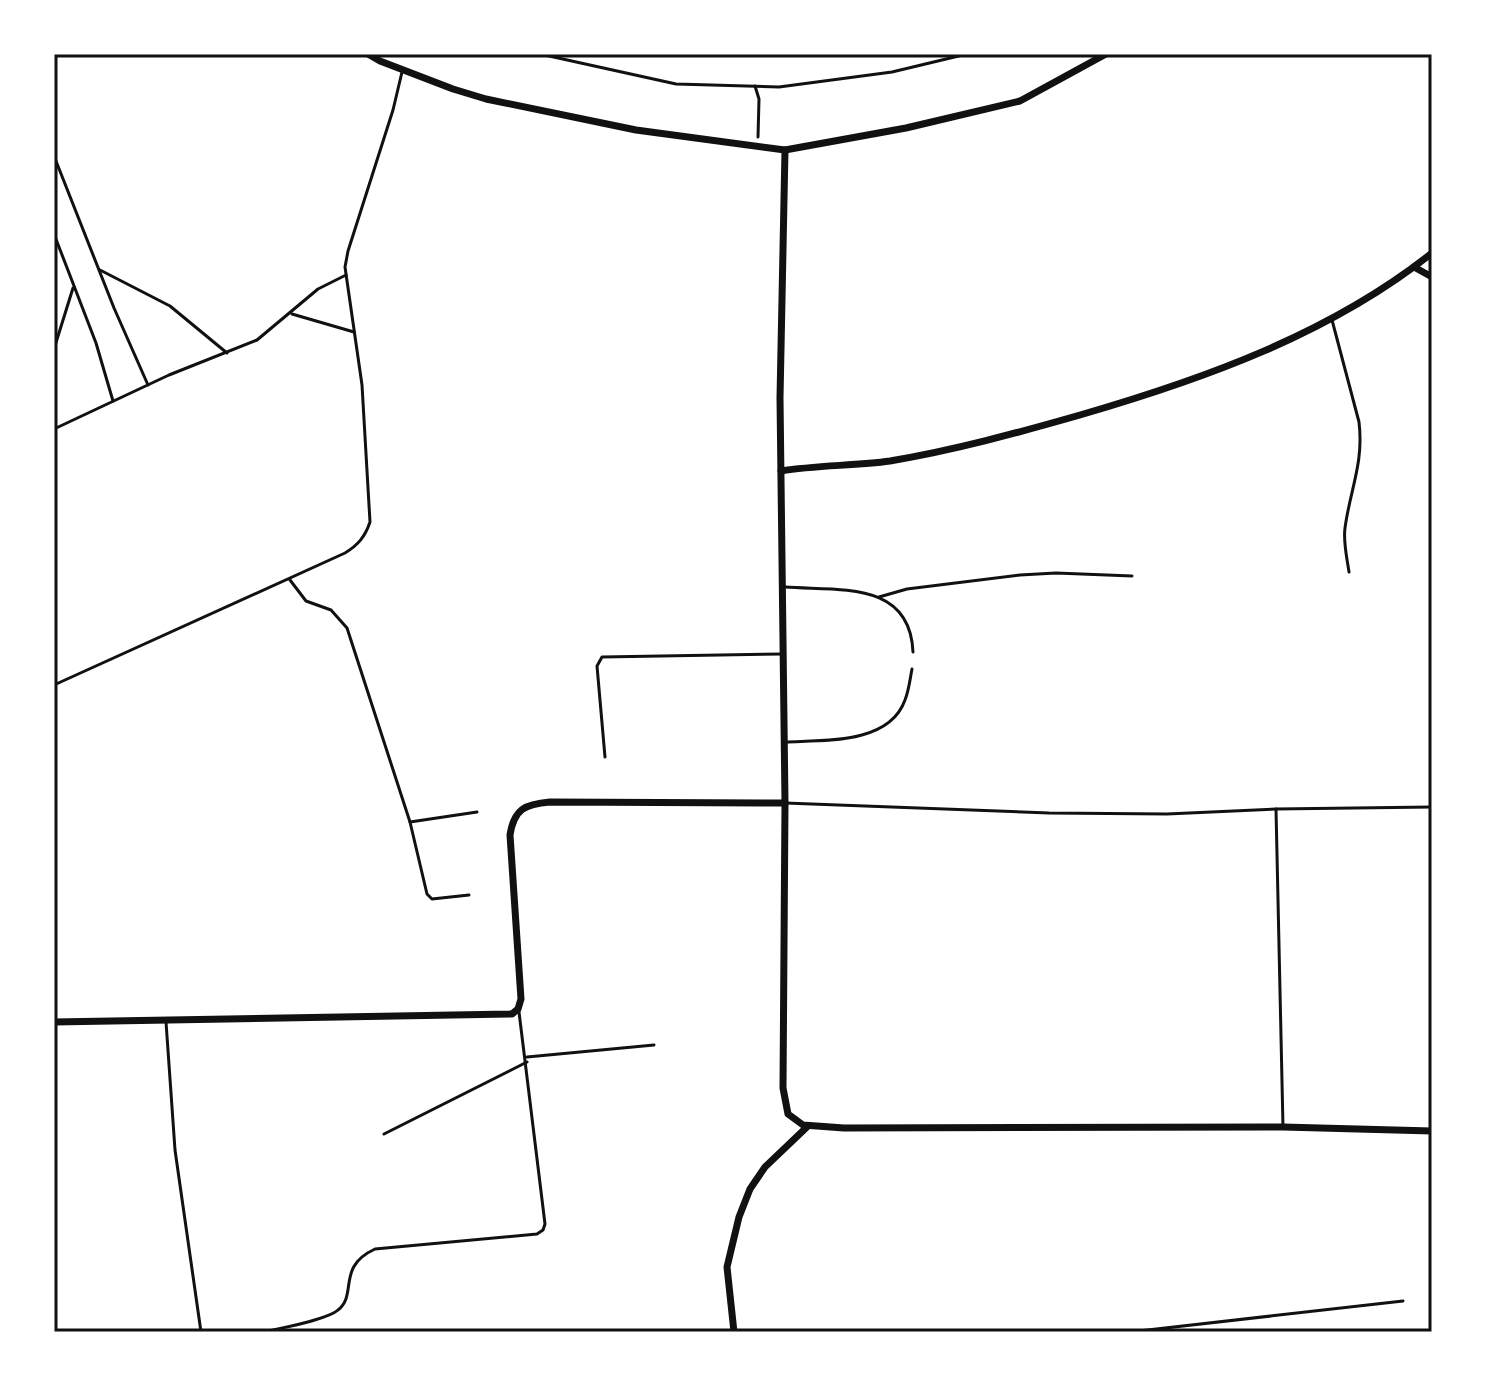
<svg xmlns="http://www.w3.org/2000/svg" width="1486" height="1386" font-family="'DejaVu Sans',sans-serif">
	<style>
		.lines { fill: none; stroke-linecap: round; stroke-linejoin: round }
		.path { stroke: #111; stroke-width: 3 }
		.service { stroke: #111; stroke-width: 3 }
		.minor { stroke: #111; stroke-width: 7 }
		.neatline { fill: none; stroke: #111; stroke-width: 3 }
	</style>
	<rect width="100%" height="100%" fill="#fff"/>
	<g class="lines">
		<!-- path -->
		<g class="path">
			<polyline points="540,54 676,84 779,87 892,72 967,54"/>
			<polyline points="755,86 759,99 758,137"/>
		</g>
		<!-- service -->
		<g class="service">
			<polyline points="54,156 114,308 148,385"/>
			<polyline points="54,234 96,343 113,401"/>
			<polyline points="100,270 170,306 227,353"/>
			<polyline points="292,314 354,332"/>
			<path d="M1332,320L1359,422C1364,463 1350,490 1345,528C1343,542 1347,558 1349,572"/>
			<polyline points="54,349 73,288"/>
			<polyline points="54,429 169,375 257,340 318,289 346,275"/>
			<polyline points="290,580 306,601 331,610 347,628 410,822 427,894 432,899 469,895"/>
			<path d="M785,587C839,591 910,580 913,652"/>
			<polyline points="879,597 907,589 1020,575 1056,573 1132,576"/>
			<path d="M54,685L345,553C358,545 365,537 370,522L362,385L345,267L348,251L393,110L402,72"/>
			<path d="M785,742C822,740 889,745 905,700C909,690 910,679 912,669"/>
			<polyline points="605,757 597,666 602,657 784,654"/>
			<polyline points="785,803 1049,813 1167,814 1276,809 1432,807"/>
			<polyline points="1276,809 1283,1127"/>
			<polyline points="410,822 477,812"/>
			<polyline points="166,1022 175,1150 201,1332"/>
			<polyline points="527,1057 654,1045"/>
			<polyline points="384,1134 527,1062"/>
			<path d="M264,1332C280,1328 327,1320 338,1310C358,1294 336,1267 375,1249L537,1234L543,1230L545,1224L519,1012"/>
			<polyline points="1130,1332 1403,1301"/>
			<polyline points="1350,1332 1362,1332"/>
		</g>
		<!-- minor -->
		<g class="minor">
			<polyline points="368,54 380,61 453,89 486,99 636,130 785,150 906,128 1020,101 1106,54"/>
			<polyline points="785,150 780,398 785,803 783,1088 788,1114 803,1125 844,1128 1283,1127 1432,1131"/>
			<polyline points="1414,267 1432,277"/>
			<path d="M781,471C817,465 854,466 890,461C955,450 1017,433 1080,415C1204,379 1330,334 1432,253"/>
			<path d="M54,1022L512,1014L518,1009L521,999L510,835C514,809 525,804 550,802L785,803"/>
			<polyline points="734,1332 727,1267 739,1217 750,1189 765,1167 808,1126"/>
		</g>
	</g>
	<!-- border -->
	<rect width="1486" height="1386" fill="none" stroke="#ffffff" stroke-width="112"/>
	<rect x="56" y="56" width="1374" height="1274" class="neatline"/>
</svg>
